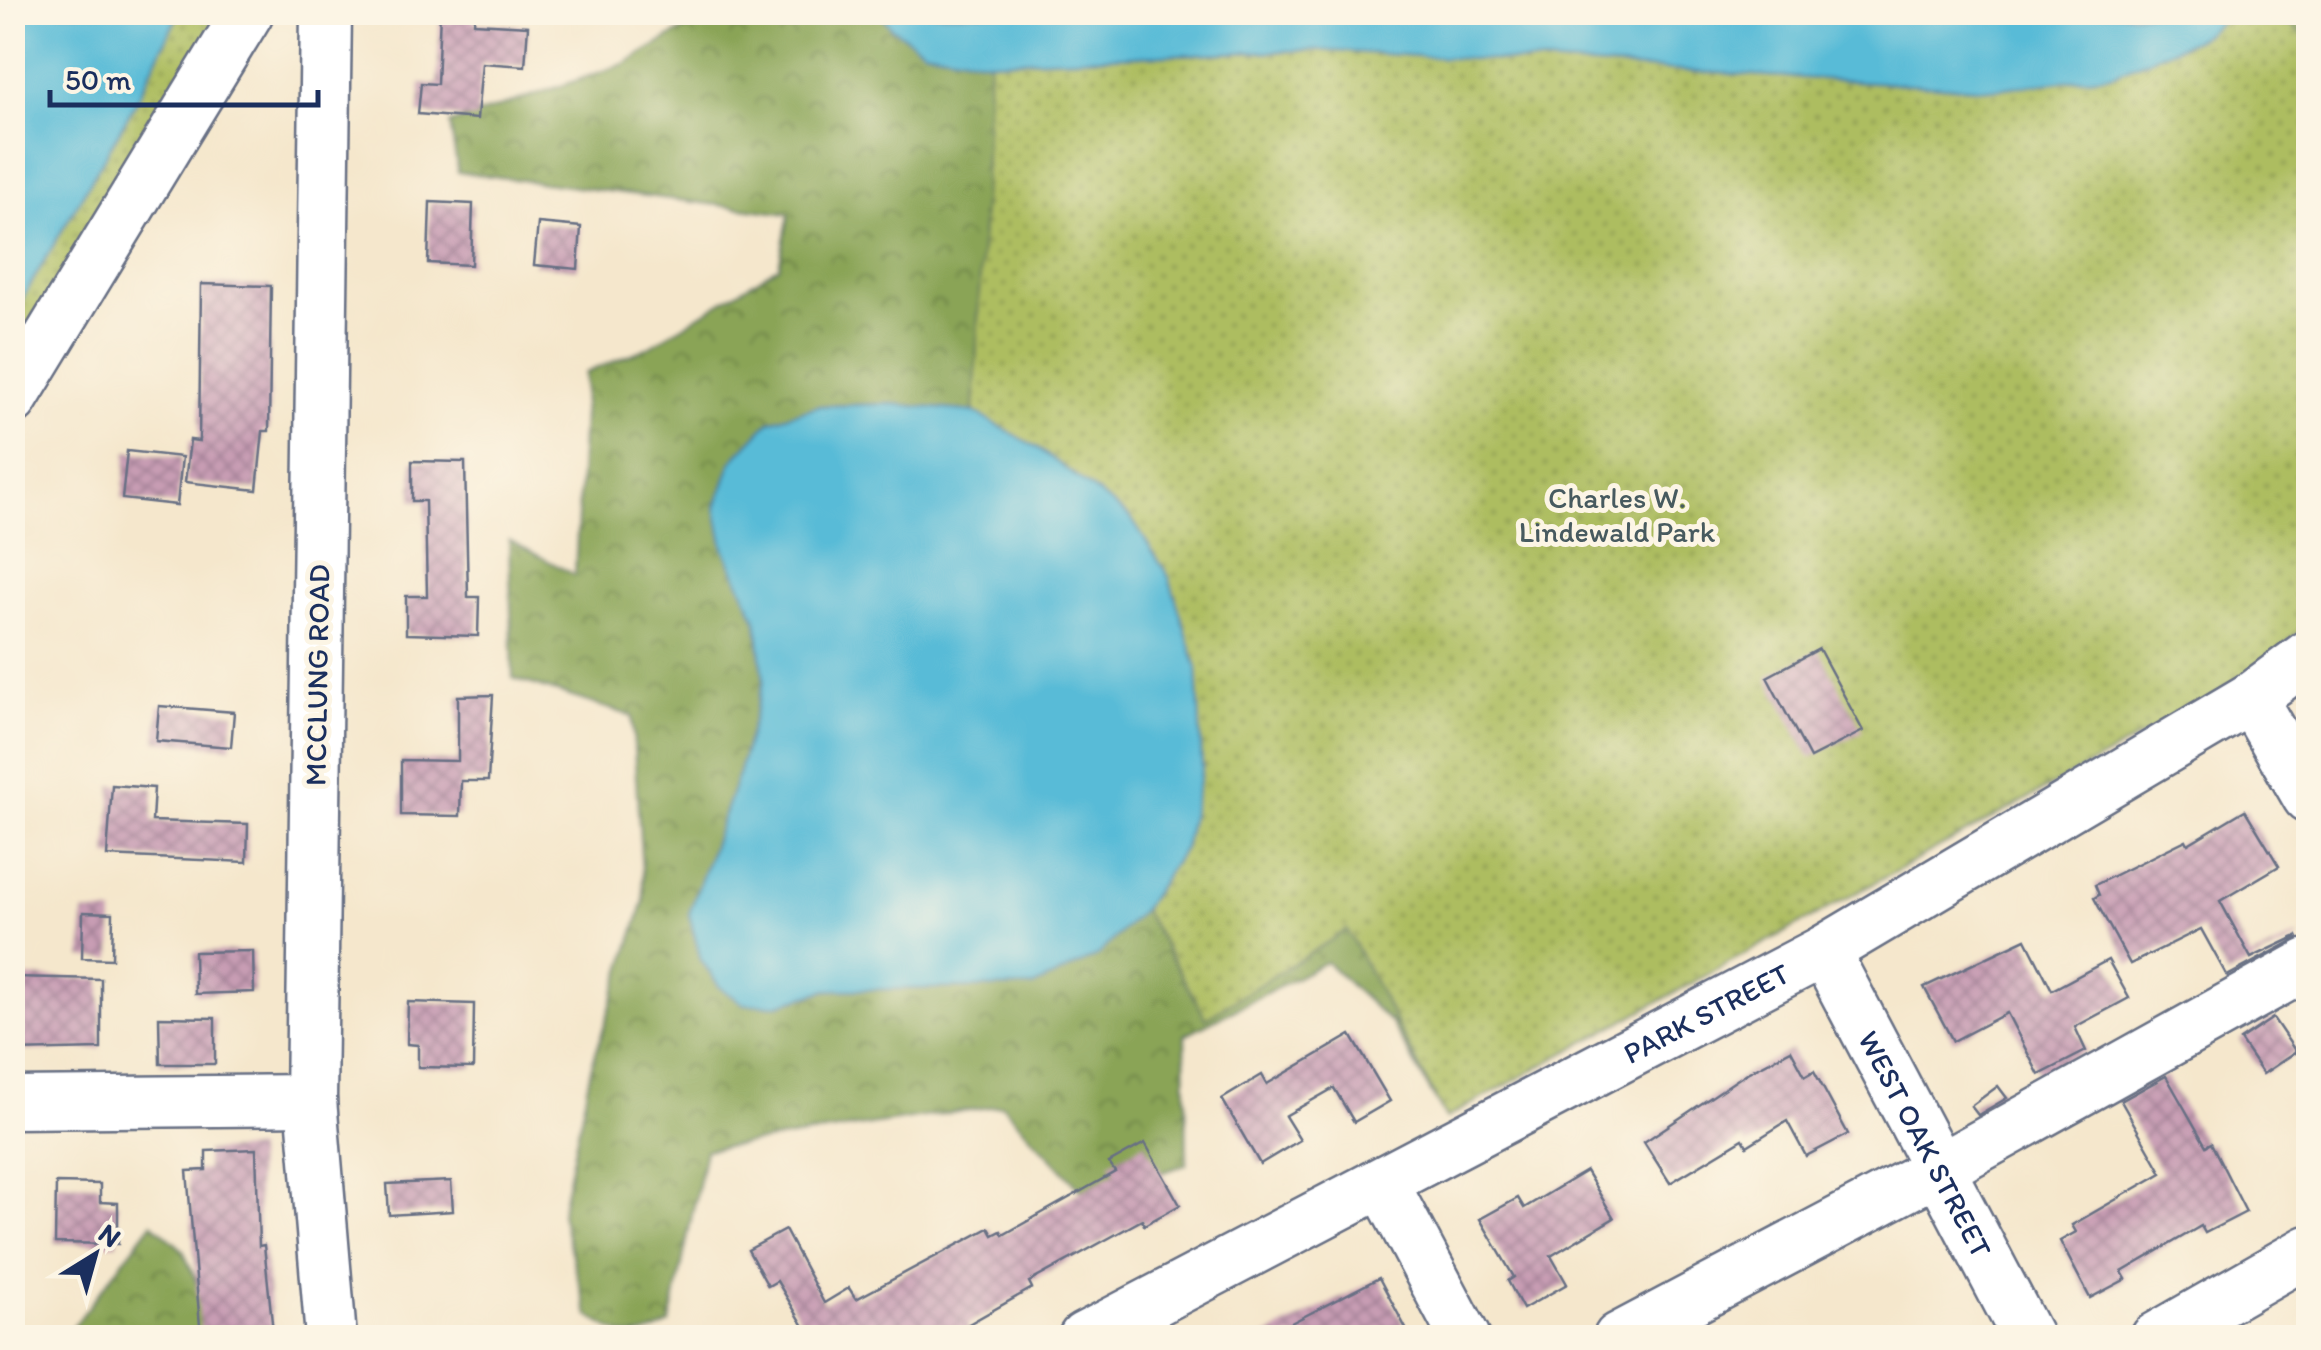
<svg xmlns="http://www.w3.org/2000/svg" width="2321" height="1350" font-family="Itim,sans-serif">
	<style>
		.forest { fill: url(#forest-crowns); stroke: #526a5a; stroke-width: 2.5; fill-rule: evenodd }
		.park { fill: url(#park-dots); stroke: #64765f; stroke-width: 2.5 }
		.water { fill: #58bbd7; stroke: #3a759a; stroke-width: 2.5 }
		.building { fill: url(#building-cross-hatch) }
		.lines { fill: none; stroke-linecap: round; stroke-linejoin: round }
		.minor-casing { stroke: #676f84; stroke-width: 55 }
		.minor { stroke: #fff; stroke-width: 50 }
		.labels { text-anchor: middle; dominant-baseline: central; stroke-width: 10; stroke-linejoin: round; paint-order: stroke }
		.park-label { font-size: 30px; fill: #475a5f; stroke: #fcf5e5 }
		.street-label { font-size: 30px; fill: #1b2f5e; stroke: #fcf5e5 }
	</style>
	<defs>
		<pattern id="forest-crowns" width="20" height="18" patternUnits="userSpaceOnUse" patternTransform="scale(2.5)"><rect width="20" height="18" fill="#8aa456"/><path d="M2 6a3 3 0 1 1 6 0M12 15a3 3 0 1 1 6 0" fill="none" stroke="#70864a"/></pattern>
		<pattern id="park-dots" width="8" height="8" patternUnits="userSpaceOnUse" patternTransform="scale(2.5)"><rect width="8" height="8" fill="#adbd60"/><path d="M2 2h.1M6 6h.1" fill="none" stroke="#8c9a52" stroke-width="1.8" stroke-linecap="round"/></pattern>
		<pattern id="building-cross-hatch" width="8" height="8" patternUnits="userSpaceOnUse" patternTransform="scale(2.5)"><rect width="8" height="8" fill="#c89db4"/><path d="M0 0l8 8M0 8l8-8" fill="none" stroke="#a28096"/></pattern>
	</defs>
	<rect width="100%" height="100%" fill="#fcf5e5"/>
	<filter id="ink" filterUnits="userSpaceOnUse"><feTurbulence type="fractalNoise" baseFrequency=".01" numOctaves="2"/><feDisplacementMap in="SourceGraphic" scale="20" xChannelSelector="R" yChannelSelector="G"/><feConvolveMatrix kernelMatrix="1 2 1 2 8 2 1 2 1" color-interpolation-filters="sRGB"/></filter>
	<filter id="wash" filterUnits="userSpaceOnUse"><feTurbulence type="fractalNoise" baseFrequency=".0048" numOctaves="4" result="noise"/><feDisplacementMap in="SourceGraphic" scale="40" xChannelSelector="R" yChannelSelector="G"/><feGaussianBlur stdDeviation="2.25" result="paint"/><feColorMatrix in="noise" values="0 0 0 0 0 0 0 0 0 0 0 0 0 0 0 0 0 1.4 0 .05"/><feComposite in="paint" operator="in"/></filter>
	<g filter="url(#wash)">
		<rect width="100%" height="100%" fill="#f5e7cc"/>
		<!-- forest -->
		<g class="forest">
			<path d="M712,13H880L892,28L2199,38L2232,13H2308V624L2246,679L1446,1118L1391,1023L1326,962L1185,1035L1187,1164L1088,1197L1002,1105L705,1150L670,1324C631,1345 624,1337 588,1315L561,1214L591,1068L644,901L632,716L513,678L509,540L575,575L585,373L647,348L779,266L789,214L458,172L450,124L624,64ZM892,404L974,412L902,987L827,990L775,1005L740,771L764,681L757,621L818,406Z"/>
			<polygon points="152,1223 183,1250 219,1337 65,1338"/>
		</g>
		<!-- park -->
		<g class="park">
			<polygon points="179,13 233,13 13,380 13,315 134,106"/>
			<polygon points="2232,13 2276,13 2308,39 2308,624 2246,679 1446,1118 1347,930 1206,1018 1143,909 1184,848 1131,518 1038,448 974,412 989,61 1315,50 2199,38"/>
		</g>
		<!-- water -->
		<g class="water">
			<polygon points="13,12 179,13 134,106 13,315"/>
			<polygon points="880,13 2232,13 2199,38 2111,75 1996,89 1315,50 989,61 924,50 892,28"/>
			<polygon points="892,404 974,412 1038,448 1131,518 1169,577 1197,668 1202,768 1184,848 1143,909 1097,956 1032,987 827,990 775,1005 744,1004 720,987 701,960 689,914 739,772 764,681 757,621 724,548 716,507 732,461 770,421 818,406"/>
		</g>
		<g id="blocks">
			<!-- building -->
			<g class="building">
				<polygon points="440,12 475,12 474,23 528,26 525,66 482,63 477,119 418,114 421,83 437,84"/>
				<polygon points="430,202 473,204 471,265 428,263"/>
				<polygon points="538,223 581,227 578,269 534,265"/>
				<polygon points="201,284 271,286 269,431 263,431 257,490 185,482 190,440 199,441"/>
				<polygon points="127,451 182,457 177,505 122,499"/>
				<polygon points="412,461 465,462 468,597 479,597 478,636 406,634 406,596 427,596 425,501 412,501"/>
				<polygon points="1819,649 1863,731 1810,758 1767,677"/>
				<polygon points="493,695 488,781 461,781 460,816 401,815 401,760 458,761 458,696"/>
				<polygon points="159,706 234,712 231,747 156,741"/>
				<polygon points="112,785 154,788 152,821 248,824 247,862 107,856"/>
				<polygon points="2245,810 2279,866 2220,901 2251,958 2297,936 2298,938 2227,976 2201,929 2130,964 2094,898 2099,895 2095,885 2186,840 2188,844"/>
				<polygon points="83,912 113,913 112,959 82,958"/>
				<polygon points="2026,939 2052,990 2108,960 2129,998 2075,1027 2086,1051 2039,1075 2007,1013 1953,1041 1924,987"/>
				<polygon points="253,951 254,992 195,994 194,952"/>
				<polygon points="12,977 101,979 101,1049 12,1051"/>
				<polygon points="408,1002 474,1004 473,1068 418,1067 418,1045 407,1044"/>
				<polygon points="159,1017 215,1018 215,1064 160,1064"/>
				<polygon points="2273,1018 2296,1052 2263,1074 2240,1040"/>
				<polygon points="1351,1035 1390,1101 1354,1122 1334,1088 1285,1116 1300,1140 1260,1164 1222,1099 1262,1075 1267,1084"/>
				<polygon points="1791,1050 1805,1076 1814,1071 1848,1134 1806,1156 1787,1121 1747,1146 1743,1139 1670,1183 1644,1142 1747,1073"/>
				<polygon points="2166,1076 2206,1146 2211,1143 2246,1212 2205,1233 2201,1226 2122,1272 2126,1279 2090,1298 2060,1241 2076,1232 2072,1225 2162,1173 2121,1101"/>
				<polygon points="1998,1086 2007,1098 1978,1115 1971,1106"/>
				<polygon points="1145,1143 1180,1205 1144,1225 1142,1220 1029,1282 1032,1288 967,1325 973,1338 811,1338 777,1281 768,1286 748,1250 785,1230 824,1303 849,1288 856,1299 989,1228 993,1235 1001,1231 1003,1235 1115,1172 1109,1163"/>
				<polygon points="256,1149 259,1246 264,1245 273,1332 201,1338 187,1171 206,1170 206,1151"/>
				<polygon points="1586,1171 1614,1218 1551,1256 1567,1284 1523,1309 1508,1281 1514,1277 1480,1219 1518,1198 1524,1208"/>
				<polygon points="451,1181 453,1211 389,1215 387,1184"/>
				<polygon points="56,1183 100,1184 100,1202 118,1203 118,1244 55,1243"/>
				<polygon points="1379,1278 1411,1338 1262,1338"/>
			</g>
		</g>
	</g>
	<g filter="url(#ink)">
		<use href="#blocks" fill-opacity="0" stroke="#676f84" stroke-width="2.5"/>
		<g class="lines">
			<!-- minor casing -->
			<g class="minor-casing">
				<g id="minor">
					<polyline points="326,12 311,1100 331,1338"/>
					<polyline points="12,399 248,12"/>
					<polyline points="2251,698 2308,797"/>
					<path id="s1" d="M1824,951L2028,1338"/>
					<polyline points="12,1103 311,1100"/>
					<polyline points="1383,1183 1465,1338"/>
					<path id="s2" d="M1084,1338L1824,951L2251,698L2308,656"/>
					<polyline points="1619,1338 1939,1169 2308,964"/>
					<polyline points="2156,1338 2308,1251"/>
				</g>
			</g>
			<!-- minor -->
			<use href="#minor" class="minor"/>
		</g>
	</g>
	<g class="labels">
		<!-- park labels -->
		<g class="park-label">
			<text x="1617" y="497">Charles W.<tspan x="1617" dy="34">Lindewald Park</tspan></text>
		</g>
		<!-- street labels -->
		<g class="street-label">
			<text transform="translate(317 675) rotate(-89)">MCCLUNG ROAD</text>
			<text stroke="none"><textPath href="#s2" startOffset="702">PARK STREET</textPath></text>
			<text stroke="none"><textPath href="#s1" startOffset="218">WEST OAK STREET</textPath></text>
		</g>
	</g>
	<!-- margin -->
	<rect width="2321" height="1350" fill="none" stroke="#fcf5e5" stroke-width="50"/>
	<!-- north arrow -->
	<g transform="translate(95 1255) rotate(37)" stroke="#fcf5e5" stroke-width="8" paint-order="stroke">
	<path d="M0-8L18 38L0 25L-18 38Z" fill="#1b2f5e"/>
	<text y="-15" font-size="28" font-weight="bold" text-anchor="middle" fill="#1b2f5e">N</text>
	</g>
	<!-- scale -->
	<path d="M50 90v15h268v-15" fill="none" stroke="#1b2f5e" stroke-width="5"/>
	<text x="65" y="90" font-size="30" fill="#1b2f5e" stroke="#fcf5e5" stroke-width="8" paint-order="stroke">50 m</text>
</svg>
